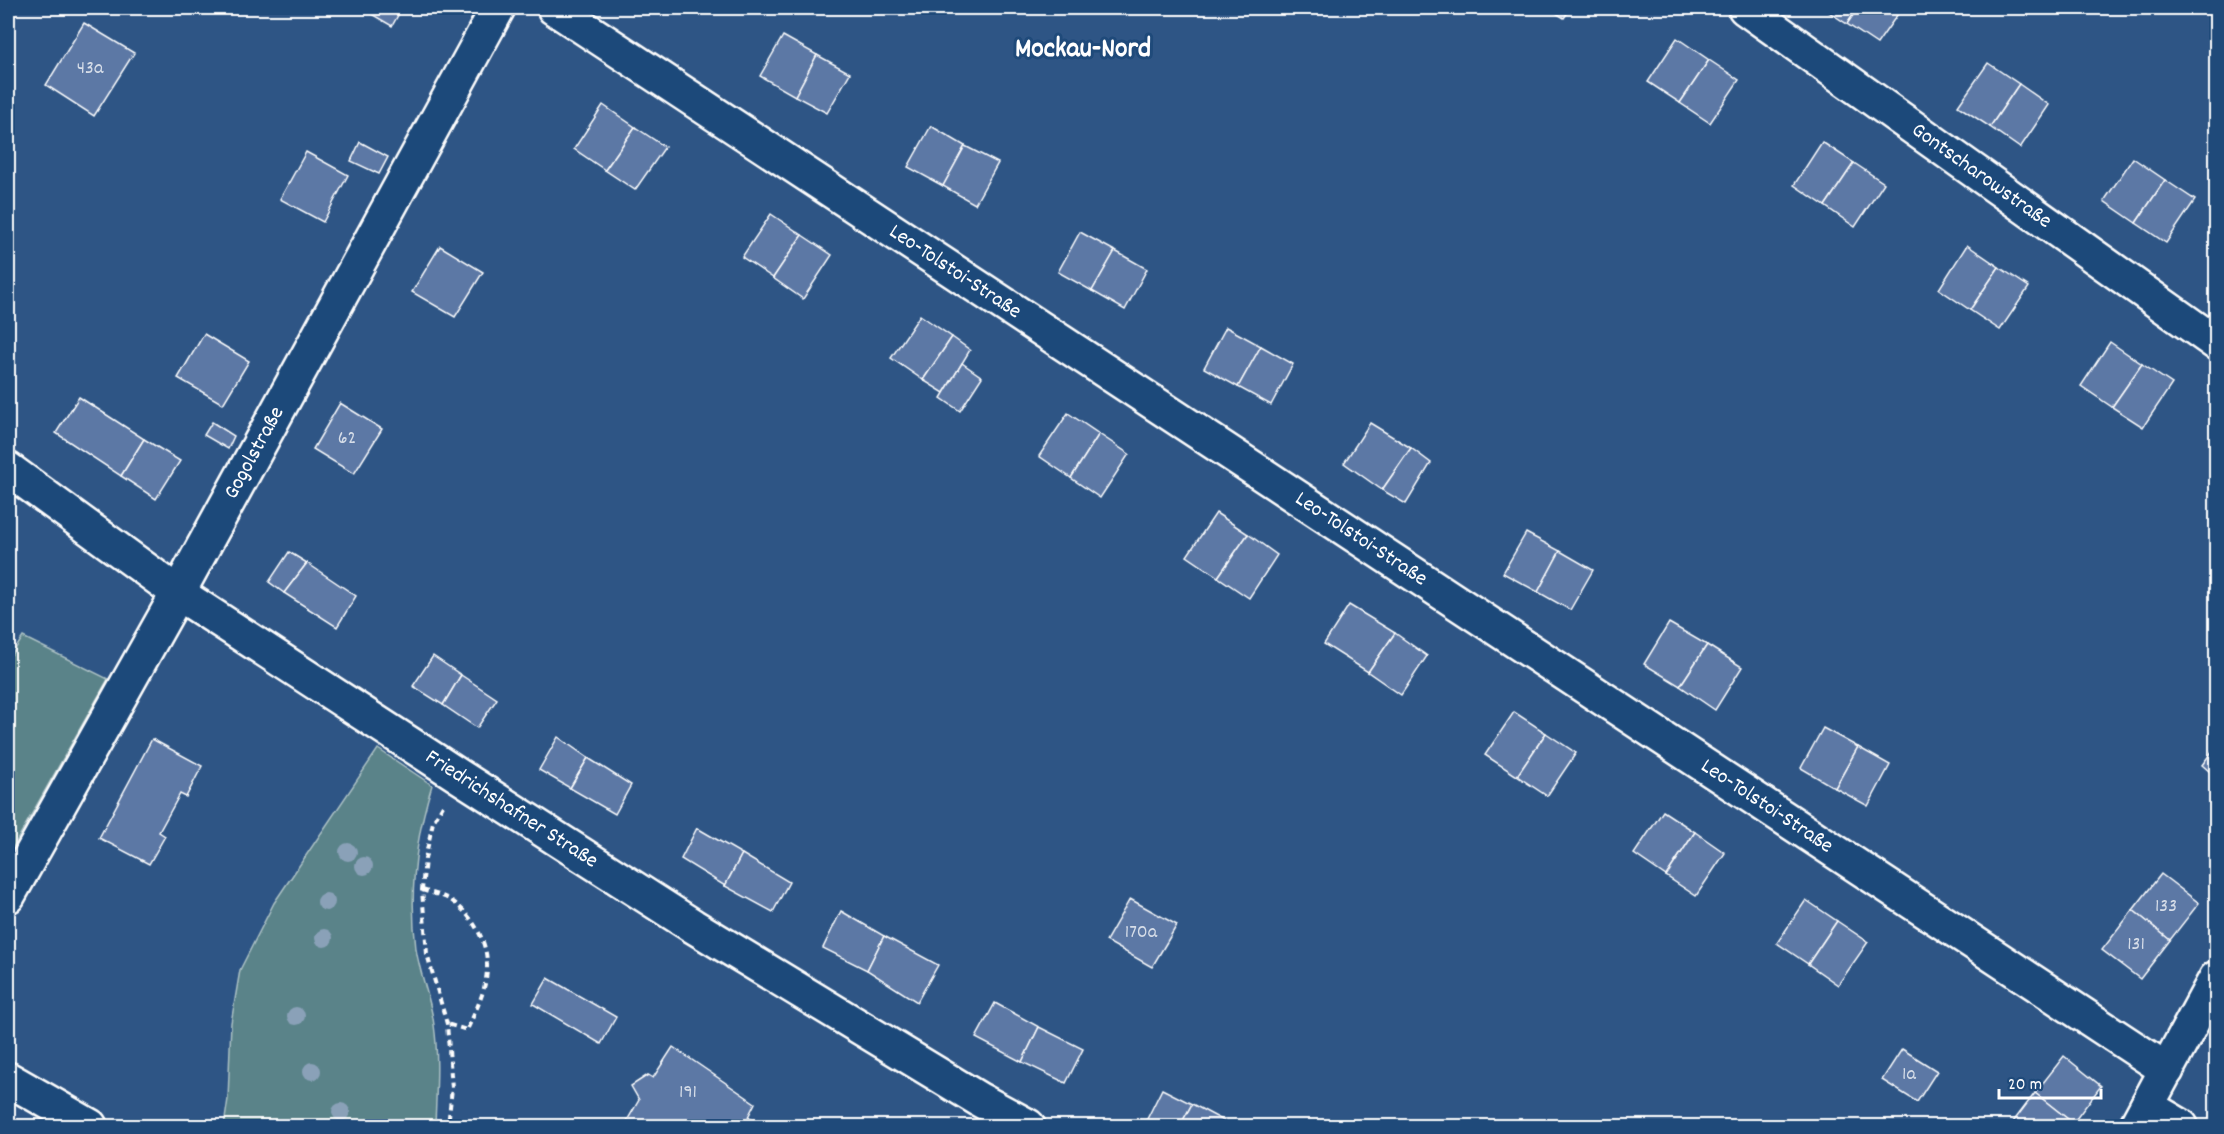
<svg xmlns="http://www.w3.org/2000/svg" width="2224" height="1134" font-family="Dekko,sans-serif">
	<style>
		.green { fill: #5a8389; stroke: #acc1c4; stroke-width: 1.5 }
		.building { fill: #5c78a5; stroke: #fff; stroke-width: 1.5 }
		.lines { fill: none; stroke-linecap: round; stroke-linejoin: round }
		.minor-casing { stroke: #fff; stroke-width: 38 }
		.path { stroke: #fff; stroke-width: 4; stroke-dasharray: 6 4.5; stroke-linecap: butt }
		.minor { stroke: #1f4a7a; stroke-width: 33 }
		.tree { fill: #8aa1b8 }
		.labels { text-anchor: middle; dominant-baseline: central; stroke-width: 6; stroke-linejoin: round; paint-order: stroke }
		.number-label { font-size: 20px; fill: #d6dde8 }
		.street-label { font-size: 22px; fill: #fff; stroke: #1f4a7a }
		.district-label { font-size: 28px; font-weight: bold; fill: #fff; stroke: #1f4a7a }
	</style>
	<rect width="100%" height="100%" fill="#2e5585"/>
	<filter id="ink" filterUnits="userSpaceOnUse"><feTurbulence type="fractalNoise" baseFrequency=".0167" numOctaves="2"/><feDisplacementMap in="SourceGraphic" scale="12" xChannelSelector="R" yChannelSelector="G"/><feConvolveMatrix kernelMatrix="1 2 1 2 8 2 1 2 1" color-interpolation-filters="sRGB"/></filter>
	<g filter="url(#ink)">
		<!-- green -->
		<g class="green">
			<polygon points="23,637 108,679 8,856 8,660"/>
			<path d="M378,749L432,785C415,839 409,893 416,949C420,975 431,999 434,1025C439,1059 436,1093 435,1126H224L228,1099L231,1023L240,970L274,903Z"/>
		</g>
		<!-- building -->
		<g class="building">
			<polygon points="361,8 402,8 392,26"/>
			<polygon points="1548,8 1571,8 1564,18"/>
			<polygon points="1823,8 1858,8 1847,24"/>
			<polygon points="1858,8 1902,8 1877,44 1847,24"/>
			<polygon points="84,23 134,53 94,116 46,85"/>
			<polygon points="783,36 817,55 795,96 760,76"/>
			<polygon points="1677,38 1709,60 1680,103 1648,82"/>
			<polygon points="817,55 850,73 827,113 795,96"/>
			<polygon points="1709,60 1739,80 1710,123 1680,103"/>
			<polygon points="1988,63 2019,84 1990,127 1958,106"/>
			<polygon points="2019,84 2049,105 2020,148 1990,127"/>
			<polygon points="603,105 635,127 605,170 574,149"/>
			<polygon points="931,126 965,146 943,186 908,167"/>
			<polygon points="635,127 665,147 635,190 605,170"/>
			<polygon points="360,142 388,157 379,174 351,161"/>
			<polygon points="1822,142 1854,163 1825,206 1794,185"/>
			<polygon points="965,146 998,163 975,204 943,186"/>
			<polygon points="306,152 348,175 323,222 280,199"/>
			<polygon points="2133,158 2165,180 2136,223 2104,201"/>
			<polygon points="1854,163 1884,183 1855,227 1825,206"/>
			<polygon points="2165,180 2195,200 2166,243 2136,223"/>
			<polygon points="771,214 802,235 773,278 742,257"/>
			<polygon points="1080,232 1115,251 1092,291 1058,272"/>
			<polygon points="802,235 832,255 803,299 773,278"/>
			<polygon points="1967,245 1999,267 1970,310 1939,289"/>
			<polygon points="440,246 483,272 455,317 412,292"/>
			<polygon points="1115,251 1147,269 1125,310 1092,291"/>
			<polygon points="1999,267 2029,287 2000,330 1970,310"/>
			<polygon points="920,315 952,337 923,380 891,358"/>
			<polygon points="1226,327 1261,346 1238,387 1204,368"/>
			<polygon points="204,334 249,361 223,404 178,378"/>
			<polygon points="952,337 970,350 944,393 923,380"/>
			<polygon points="2110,342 2142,364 2112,407 2081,386"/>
			<polygon points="1261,346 1293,364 1271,405 1238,387"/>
			<polygon points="962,363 982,377 960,411 941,398"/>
			<polygon points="2142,364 2172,384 2143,427 2112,407"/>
			<polygon points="79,397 144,439 121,476 56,433"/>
			<polygon points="340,403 382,429 354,474 313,449"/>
			<polygon points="1068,413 1099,434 1071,478 1039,456"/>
			<polygon points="212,422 234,436 228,449 204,435"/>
			<polygon points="1370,423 1411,448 1382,490 1344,463"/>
			<polygon points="1099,434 1129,454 1100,498 1071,478"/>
			<polygon points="144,439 180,461 156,499 121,476"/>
			<polygon points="1411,448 1431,463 1406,504 1382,490"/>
			<polygon points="1216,513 1248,534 1218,577 1187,556"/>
			<polygon points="1526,533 1560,551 1538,592 1503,573"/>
			<polygon points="1248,534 1277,555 1249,598 1218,577"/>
			<polygon points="1560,551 1593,570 1570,610 1538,592"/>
			<polygon points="289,552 307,563 284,593 269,582"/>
			<polygon points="307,563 356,596 337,627 284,593"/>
			<polygon points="1349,605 1395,633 1368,672 1324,644"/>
			<polygon points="1669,623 1707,645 1680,686 1644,664"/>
			<polygon points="1395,633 1427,656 1401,695 1368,672"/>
			<polygon points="1707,645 1742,667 1715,710 1680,686"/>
			<polygon points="433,656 461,675 443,705 413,686"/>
			<polygon points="461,675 497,699 477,728 443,705"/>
			<polygon points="1514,712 1546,733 1517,776 1485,755"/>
			<polygon points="1823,728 1858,747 1835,788 1801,768"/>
			<polygon points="1546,733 1576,753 1547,796 1517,776"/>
			<polygon points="558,737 588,758 570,788 539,770"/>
			<polygon points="152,739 202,766 186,797 180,794 159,832 165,836 149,864 99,838"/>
			<polygon points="2216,746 2216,777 2202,765"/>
			<polygon points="1858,747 1890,765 1868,806 1835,788"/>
			<polygon points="588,758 631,785 615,814 570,788"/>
			<polygon points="1663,811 1695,832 1666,876 1634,854"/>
			<polygon points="697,828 742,854 725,886 681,859"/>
			<polygon points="1695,832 1725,853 1696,896 1666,876"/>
			<polygon points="742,854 789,882 773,912 725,886"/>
			<polygon points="2161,874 2199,903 2170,940 2133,910"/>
			<polygon points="1130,899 1177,925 1152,967 1106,941"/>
			<polygon points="1806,900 1837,921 1808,964 1777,943"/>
			<polygon points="2133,910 2170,940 2140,979 2102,950"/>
			<polygon points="841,911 884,936 867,970 823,948"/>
			<polygon points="1837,921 1868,942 1838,985 1808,964"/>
			<polygon points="884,936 938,965 917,1002 867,970"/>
			<polygon points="548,978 616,1017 601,1044 533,1004"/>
			<polygon points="995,1003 1039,1027 1022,1062 976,1038"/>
			<polygon points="1039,1027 1083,1049 1066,1083 1022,1062"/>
			<polygon points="673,1047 755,1103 748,1117 762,1126 624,1126 639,1100 631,1086 648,1075 653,1078"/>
			<polygon points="1902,1049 1937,1071 1917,1102 1882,1080"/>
			<polygon points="2064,1056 2101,1086 2073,1123 2035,1093"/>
			<polygon points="1162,1089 1192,1104 1180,1126 1152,1126 1145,1123"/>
			<polygon points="2035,1093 2073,1123 2070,1126 2010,1126"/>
			<polygon points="1192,1104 1226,1122 1224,1126 1180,1126"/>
		</g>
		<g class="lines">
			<!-- minor casing -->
			<g class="minor-casing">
				<g id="minor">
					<path id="s1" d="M554,8L2167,1070"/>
					<path id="s2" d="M1745,8L2216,343"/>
					<path id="s3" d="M8,469L178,593L459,776L693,926L980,1100L1028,1126"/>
					<path id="s4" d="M8,896L178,593L498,8"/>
					<polyline points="8,1079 90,1126"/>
					<polyline points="2147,1106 2181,1126"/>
					<polyline points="2136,1126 2216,978"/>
				</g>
			</g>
			<!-- path -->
			<g class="path">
				<polyline points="443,805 433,822 425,859 422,890 427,954 447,1024 452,1088 448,1126"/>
				<path d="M422,890C431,893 441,895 449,899C470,912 487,939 487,964C488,987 476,1010 467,1030L447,1024"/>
			</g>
			<!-- minor -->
			<use href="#minor" class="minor"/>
		</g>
		<!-- trees -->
		<g class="tree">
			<circle cx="348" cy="852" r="9"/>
			<circle cx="364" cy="866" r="9"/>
			<circle cx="326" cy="902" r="9"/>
			<circle cx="324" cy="938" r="9"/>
			<circle cx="296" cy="1016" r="9"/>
			<circle cx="312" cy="1071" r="9"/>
			<circle cx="341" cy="1112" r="9"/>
		</g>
	</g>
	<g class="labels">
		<!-- number labels -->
		<g class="number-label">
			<text x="90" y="69">43a</text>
			<text x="347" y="439">62</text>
			<text x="2166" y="907">133</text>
			<text x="1141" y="933">170a</text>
			<text x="2136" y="945">131</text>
			<text x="1909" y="1075">1a</text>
			<text x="688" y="1093">191</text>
		</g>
		<!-- street labels -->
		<g class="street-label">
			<text stroke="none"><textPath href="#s2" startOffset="290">Gontscharowstraße</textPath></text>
			<text stroke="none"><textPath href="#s1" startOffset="480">Leo-Tolstoi-Straße</textPath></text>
			<text stroke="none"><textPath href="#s4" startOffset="507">Gogolstraße</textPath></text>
			<text stroke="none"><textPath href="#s1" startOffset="966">Leo-Tolstoi-Straße</textPath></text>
			<text stroke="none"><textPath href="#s1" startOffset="1452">Leo-Tolstoi-Straße</textPath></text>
			<text stroke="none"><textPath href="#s3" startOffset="608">Friedrichshafner Straße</textPath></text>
		</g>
		<!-- district labels -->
		<g class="district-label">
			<text x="1083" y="51">Mockau-Nord</text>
		</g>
	</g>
	<!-- margin -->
	<rect width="2224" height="1134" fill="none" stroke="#1f4a7a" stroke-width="30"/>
	<rect x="15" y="15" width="2194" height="1104" fill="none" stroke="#fff" stroke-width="2" filter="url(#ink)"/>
	<!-- scale -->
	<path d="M1999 1089v9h102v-9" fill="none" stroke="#ffffff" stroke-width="3"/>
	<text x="2008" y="1089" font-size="18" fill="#ffffff" stroke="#1f4a7a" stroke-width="4.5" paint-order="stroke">20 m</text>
</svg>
